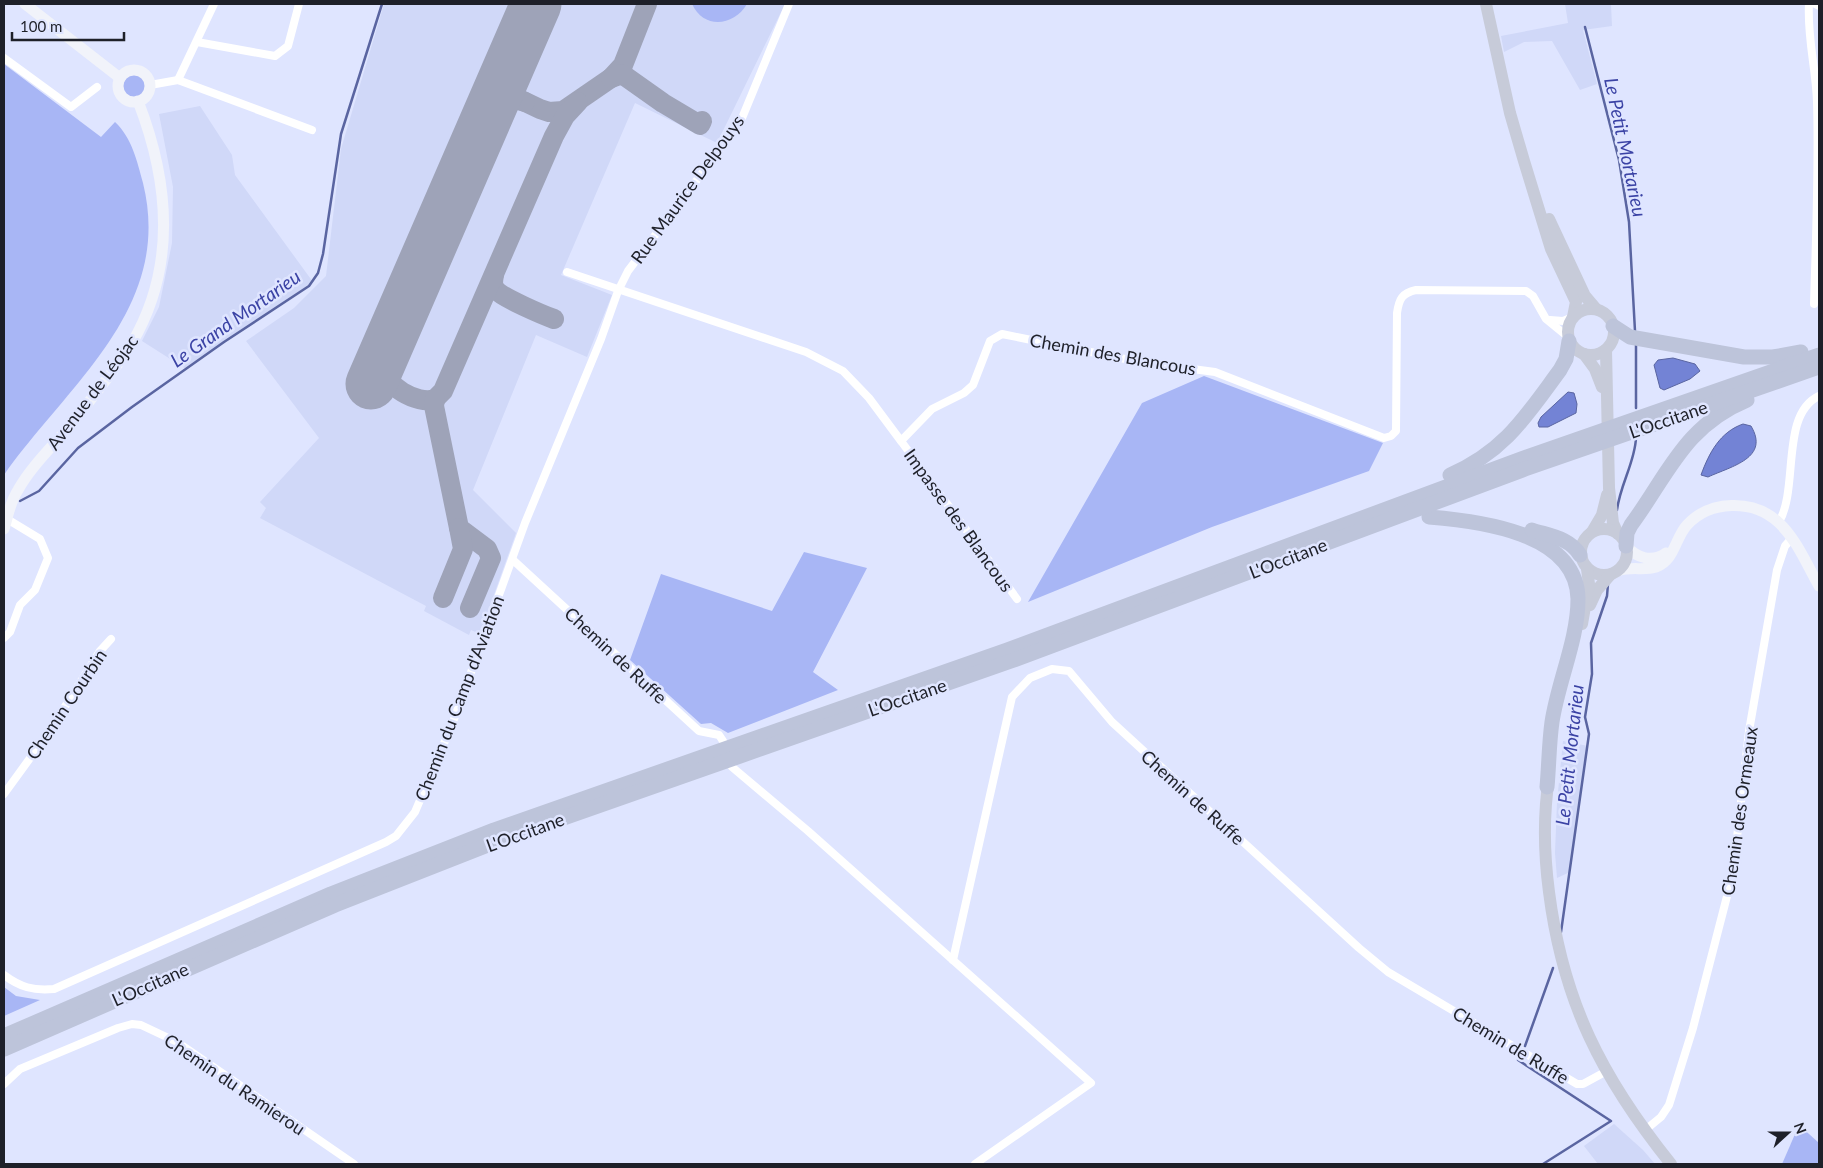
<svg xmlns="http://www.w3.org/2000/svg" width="1823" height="1168" font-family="Lato,sans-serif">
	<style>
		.built { fill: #d0d8f8 }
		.green { fill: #a8b6f5 }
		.water { fill: #7383d5; stroke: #5a65a1 }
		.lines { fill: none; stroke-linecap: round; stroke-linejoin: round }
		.stream { stroke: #5a65a1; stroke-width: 2.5 }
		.taxiway { stroke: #9ea3b8; stroke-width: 20 }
		.runway { stroke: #9ea3b8; stroke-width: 51 }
		.street { stroke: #fff; stroke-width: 8 }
		.secondary { stroke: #f1f3fa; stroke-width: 11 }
		.primary { stroke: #c7cbd9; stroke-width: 12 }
		.highway { stroke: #bdc4da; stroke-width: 15 }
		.labels { text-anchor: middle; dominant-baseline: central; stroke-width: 5; stroke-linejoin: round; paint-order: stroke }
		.street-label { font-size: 18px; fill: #1e2029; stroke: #dfe5ff }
		.water-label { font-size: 19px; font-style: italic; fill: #3b43a5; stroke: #dfe5ff }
	</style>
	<rect width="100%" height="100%" fill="#dfe5ff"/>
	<!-- built -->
	<g class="built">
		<polygon points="384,4 785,4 717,143 635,103 561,275 612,295 587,357 536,335 473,490 516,533 480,634 471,630 469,635 424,611 426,606 260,518 266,508 260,502 319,438 246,341 294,308 326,276 341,149"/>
		<polygon points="1565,4 1611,4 1612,26 1583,30 1597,84 1580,90 1552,41 1524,42 1504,52 1501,36 1568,23"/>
		<polygon points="200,106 232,155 235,175 313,282 186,369 142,341 159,307 172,243 173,187 159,114"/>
		<polygon points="1563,741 1588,746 1570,872 1557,878 1555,853 1557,802"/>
		<polygon points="1614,1124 1643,1150 1655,1164 1598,1164 1584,1146"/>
	</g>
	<!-- green -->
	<g class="green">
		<path d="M692,4H747C734,26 704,30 692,4Z"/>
		<path d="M4,64L101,137L115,122C132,138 137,161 143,183C174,308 68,384 4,475Z"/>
		<circle cx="134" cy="85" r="12"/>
		<polygon points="1204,376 1383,443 1369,471 1212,527 1028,602 1142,403"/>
		<polygon points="804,552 867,568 813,672 838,690 728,733 711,723 701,724 630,660 661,574 772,611"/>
		<polygon points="4,987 16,996 40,1000 4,1016"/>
		<polygon points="1799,1125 1819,1143 1819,1164 1782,1164"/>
	</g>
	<!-- water -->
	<g class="water">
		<polygon points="1673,358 1695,364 1700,371 1690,379 1664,390 1660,388 1654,365 1658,360"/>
		<polygon points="1568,392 1574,393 1577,404 1576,413 1548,427 1539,427 1538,423 1541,417"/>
		<path d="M1743,424L1751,426C1770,458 1732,466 1708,477L1701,475C1709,453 1720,432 1743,424Z"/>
	</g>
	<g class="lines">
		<!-- stream -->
		<g class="stream">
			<polyline points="1585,27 1619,160 1629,222 1635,331"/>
			<polyline points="1636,345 1636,408"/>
			<polyline points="20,501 39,491 78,448 132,407 224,342 309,286 318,273 323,254 341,134 382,4"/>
			<path d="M1617,510C1620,485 1635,462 1636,438"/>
			<polyline points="1561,932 1589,734 1585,717 1592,674 1591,643 1607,596 1608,584"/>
			<polyline points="1525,1046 1553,968"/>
			<polyline points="1519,1058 1518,1060 1611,1121 1543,1164"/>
		</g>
		<!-- taxiway -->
		<g class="taxiway">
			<polyline points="519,42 506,76 510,90 519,99 540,109 549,112 563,111 611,78 623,65 647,4"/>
			<polyline points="611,78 622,74 663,103 700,125 702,121"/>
			<path d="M487,116C499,105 508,95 525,102"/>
			<path d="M494,275C493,280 492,286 496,290C503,298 543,315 554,319"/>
			<path d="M393,331C389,342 383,354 383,366C384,386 417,405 435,399L443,391L554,136L565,116L578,102"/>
			<polyline points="435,399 434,406 459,528 487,549 491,558 470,608"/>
			<polyline points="443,598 463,549 459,528"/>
		</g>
		<!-- runway -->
		<polyline class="runway" points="371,384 536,4"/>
		<!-- street -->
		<g class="street">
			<path d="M1809,4C1807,37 1816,69 1817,102C1819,170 1816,237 1814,304"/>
			<polyline points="1815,4 1819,6"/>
			<polyline points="197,42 275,56 288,46 299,4"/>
			<polyline points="4,58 71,107 97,87"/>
			<polyline points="178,80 214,4"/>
			<polyline points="150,85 178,80 312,130"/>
			<path d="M567,272L806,352L843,371L869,398L901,441L932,409L964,393L973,385L990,341L1002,334L1140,362L1215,372L1384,438L1391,436L1396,431L1397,313C1399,299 1402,293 1416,290L1526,291L1533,296L1546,319L1568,337"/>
			<polyline points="1550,320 1563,321 1573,317"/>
			<polyline points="901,441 1017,599"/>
			<path d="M1779,522C1799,488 1780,414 1819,396"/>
			<polyline points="513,560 699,731 719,735 723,741"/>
			<polyline points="4,638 10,632 20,605 35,590 48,558 40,539 7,519"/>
			<polyline points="732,767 808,831 1091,1083 975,1164"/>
			<polyline points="4,794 49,732 100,651 111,639"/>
			<polyline points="953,960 1012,697 1030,678 1052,669 1069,671 1112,722 1359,948 1388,972 1577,1084 1583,1084 1605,1072"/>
			<path d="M4,975C20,987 33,991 54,989L386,842L396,836L415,812L453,722L525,523L601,339L618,291L628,271L740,123L789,4"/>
			<polyline points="4,1084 20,1069 118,1028 132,1024 141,1025 177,1042 354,1164"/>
			<polyline points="1644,1131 1661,1117 1669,1105 1693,1028 1733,873 1749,731 1777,570 1785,546 1792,538"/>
		</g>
		<!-- secondary -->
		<g class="secondary">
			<polyline points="25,4 120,78"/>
			<circle cx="134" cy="86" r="16"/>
			<path d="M4,529C8,516 10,502 18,490C32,465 55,444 73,422C93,396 115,371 132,343C177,266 169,181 138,101"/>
			<path d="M1626,546C1637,558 1652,563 1666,553"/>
			<path d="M1618,571C1630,566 1644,571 1656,567C1675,560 1675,538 1687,525C1710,500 1753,499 1778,522C1796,538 1807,565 1819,586"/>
		</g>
		<!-- primary -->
		<g class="primary">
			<polyline points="1486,4 1510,113 1524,161 1551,249 1576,302 1573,317"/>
			<polyline points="1549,219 1585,296 1596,309"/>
			<circle cx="1591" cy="332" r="23"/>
			<polyline points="1606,350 1609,488 1613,523 1618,534"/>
			<polyline points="1584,354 1595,369 1602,387"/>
			<circle cx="1604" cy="552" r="23"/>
			<polyline points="1592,532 1602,515 1607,495"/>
			<polyline points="1590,605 1597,590 1610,575"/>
			<polyline points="1582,624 1589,584 1587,569"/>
			<path d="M1549,778C1543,816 1544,854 1549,892C1563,1002 1602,1078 1671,1164"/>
		</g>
		<!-- highway -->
		<g class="highway">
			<polyline points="1613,326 1630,337 1744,357 1773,357 1801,352"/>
			<path d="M1450,475C1505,451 1526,416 1560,370L1566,359L1569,341"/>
			<path d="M1429,517C1478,521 1577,532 1578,599C1578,639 1558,682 1552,722C1549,743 1549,765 1547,787"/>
			<path d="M1532,530C1550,536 1570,538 1580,555"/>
			<path d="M1626,546L1627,533L1631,525C1668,475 1684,426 1747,400"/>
			<polyline points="4,1036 331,894 494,830 1007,650 1521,459 1819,355"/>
			<polyline points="4,1049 335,905 498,841 1011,661 1525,469 1819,367"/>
		</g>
	</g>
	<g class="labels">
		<!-- street labels -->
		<g class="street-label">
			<text transform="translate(687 189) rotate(-54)">Rue Maurice Delpouys</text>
			<text transform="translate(1113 354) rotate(10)">Chemin des Blancous</text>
			<text transform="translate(92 392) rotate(-53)">Avenue de Léojac</text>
			<text transform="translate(1668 419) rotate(-19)">L'Occitane</text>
			<text transform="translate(959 520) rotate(54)">Impasse des Blancous</text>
			<text transform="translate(1288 558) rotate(-21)">L'Occitane</text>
			<text transform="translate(616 655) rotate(43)">Chemin de Ruffe</text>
			<text transform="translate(907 697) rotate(-19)">L'Occitane</text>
			<text transform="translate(459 698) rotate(-69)">Chemin du Camp d'Aviation</text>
			<text transform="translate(66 704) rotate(-56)">Chemin Courbin</text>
			<text transform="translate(1193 797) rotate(42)">Chemin de Ruffe</text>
			<text transform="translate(1739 811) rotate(-82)">Chemin des Ormeaux</text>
			<text transform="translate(525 832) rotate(-20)">L'Occitane</text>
			<text transform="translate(150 984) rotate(-24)">L'Occitane</text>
			<text transform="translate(1511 1045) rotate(31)">Chemin de Ruffe</text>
			<text transform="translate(235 1084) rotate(34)">Chemin du Ramierou</text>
		</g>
		<!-- water labels -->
		<g class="water-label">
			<text transform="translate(1626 147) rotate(78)">Le Petit Mortarieu</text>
			<text transform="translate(235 318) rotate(-35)">Le Grand Mortarieu</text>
			<text transform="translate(1569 755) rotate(-84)">Le Petit Mortarieu</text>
		</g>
	</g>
	<!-- border -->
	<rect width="1823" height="1168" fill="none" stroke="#1e2029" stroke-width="10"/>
	<!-- north arrow -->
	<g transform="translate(1788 1133) rotate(69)" stroke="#dfe5ff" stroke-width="4" paint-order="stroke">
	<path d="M0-4L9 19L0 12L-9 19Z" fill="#1e2029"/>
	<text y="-8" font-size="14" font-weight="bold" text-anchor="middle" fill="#1e2029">N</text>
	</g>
	<!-- scale -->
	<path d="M12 32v8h112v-8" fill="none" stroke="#1e2029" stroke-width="2.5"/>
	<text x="20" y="32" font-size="15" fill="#1e2029" stroke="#dfe5ff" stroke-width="4" paint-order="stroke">100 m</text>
</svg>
